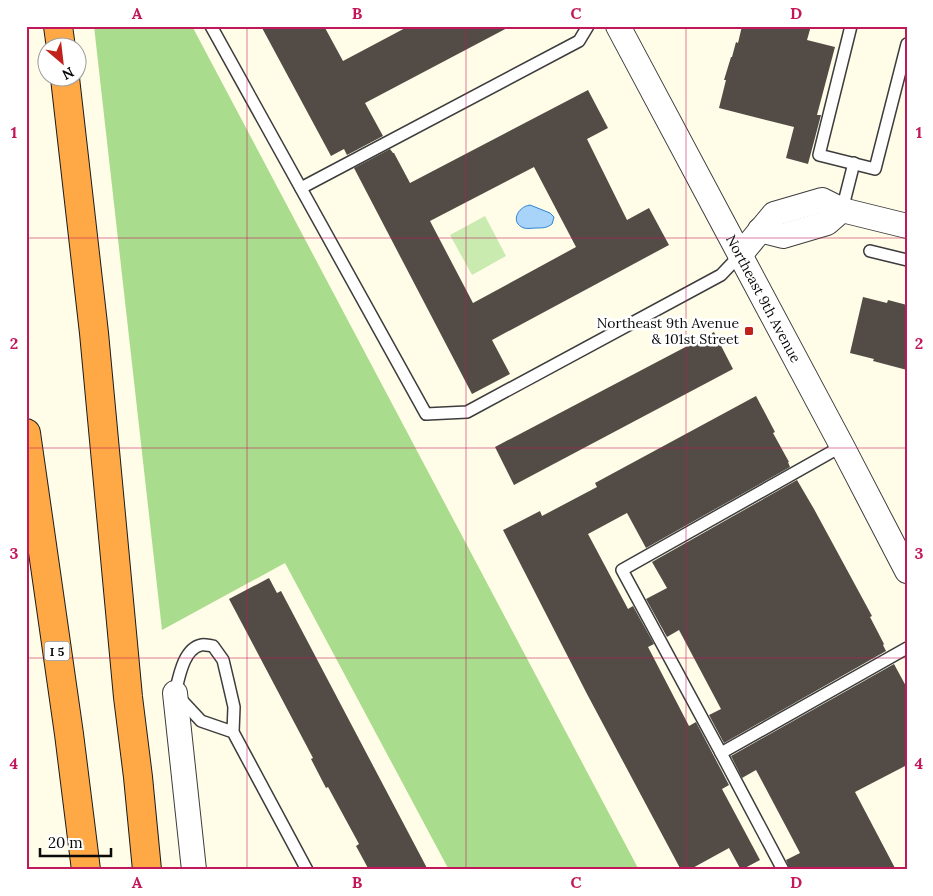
<svg xmlns="http://www.w3.org/2000/svg" width="933" height="896" font-family="Lora,serif">
	<style>
		.green { fill: #c9ebaf }
		.forest { fill: #aadc8d }
		.water { fill: #a8d4fa; stroke: #2b83d5 }
		.building { fill: #534c46; fill-rule: evenodd }
		.lines { fill: none; stroke-linecap: round; stroke-linejoin: round }
		.lane-casing { stroke: #3d3d3d; stroke-width: 14 }
		.street-casing { stroke: #3d3d3d; stroke-width: 26 }
		.highway-casing { stroke: #1b1b1b; stroke-width: 30 }
		.lane { stroke: #fff; stroke-width: 11 }
		.street { stroke: #fff; stroke-width: 24 }
		.highway { stroke: #fea946; stroke-width: 28 }
		.grid { fill: none; stroke: #c2185b; stroke-width: 1; stroke-opacity: 0.55 }
		.poi-dot { fill: #c1211b; stroke: #fff; stroke-width: 2 }
		.labels { text-anchor: middle; dominant-baseline: central; stroke-width: 5; stroke-linejoin: round; paint-order: stroke }
		.shield { fill: #fff; stroke: #545454; stroke-width: 1 }
		.shield-label { font-size: 12px; font-weight: bold; fill: #0a0a0a }
		.street-label { font-size: 14px; fill: #0a0a0a; stroke: #fff }
		.poi-label { font-size: 14px; fill: #0a0a0a; stroke: #fff; text-anchor: end }
		.neatline { fill: none; stroke: #c2185b; stroke-width: 2 }
		.grid-label { font-size: 16px; text-anchor: middle; font-weight: bold; fill: #c2185b }
	</style>
	<rect width="100%" height="100%" fill="#fffce7"/>
	<!-- green -->
	<polygon class="green" points="485,216 506,256 472,275 450,235"/>
	<!-- forest -->
	<polygon class="forest" points="94,26 192,26 639,870 449,870 285,563 162,630"/>
	<!-- water -->
	<path class="water" d="M530,205L550,213L554,217L552,224C547,228 543,228 536,228C533,228 527,229 524,228C510,223 517,207 530,205Z"/>
	<!-- building -->
	<g class="building">
		<polygon points="261,26 324,26 343,61 409,26 511,26 365,103 383,136 347,155 344,149 331,156"/>
		<polygon points="742,26 811,26 807,40 835,47 817,115 821,115 808,164 786,158 794,127 719,108 726,80 724,80 731,57 732,57 736,42 738,43"/>
		<path d="M588,90L608,128L587,139L627,220L649,208L669,245L492,340L510,374L472,394L354,168L390,149L393,153H394L410,183ZM534,167L576,247L473,303L430,221Z"/>
		<polygon points="863,297 887,303 888,300 907,305 907,370 873,361 874,359 850,353"/>
		<polygon points="714,332 733,369 514,485 495,447"/>
		<polygon points="756,396 775,432 773,433 789,462 788,462 790,467 646,548 627,513 588,534 628,609 633,606 654,644 648,647 689,726 696,722 729,785 722,789 760,860 741,870 729,848 689,870 681,870 587,694 503,530 540,511 542,516 597,487 595,483"/>
		<polygon points="797,480 814,509 872,616 870,617 884,644 883,645 886,651 724,743 709,715 721,709 679,630 667,637 646,599 667,588 652,562"/>
		<polygon points="269,578 277,593 281,591 428,870 369,870 356,846 359,844 328,787 326,788 311,759 313,758 229,599"/>
		<polygon points="894,664 907,688 907,765 855,792 896,870 790,870 786,860 800,853 756,770 742,778 731,756"/>
	</g>
	<g class="lines">
		<!-- lane casing -->
		<g class="lane-casing">
			<g id="lane">
				<polyline points="211,26 426,414 467,412 721,275 740,255"/>
				<polyline points="851,26 819,155 875,169 907,44"/>
				<polyline points="301,188 579,41 588,26"/>
				<polyline points="842,210 854,163"/>
				<polyline points="870,251 907,260"/>
				<path d="M233,732L234,707L228,681L223,660L213,646C210,646 205,644 201,645C183,649 179,678 175,693L201,721L233,732L307,870"/>
				<polyline points="721,753 907,648"/>
				<polyline points="783,870 721,753 622,570 842,446"/>
			</g>
		</g>
		<!-- street casing -->
		<g class="street-casing">
			<g id="street">
				<path id="s1" d="M618,26L842,446L907,571"/>
				<polyline points="760,230 783,236 827,223 842,210"/>
				<polyline points="740,255 774,214 822,200 842,210 907,226"/>
				<polyline points="175,693 194,870"/>
			</g>
		</g>
		<!-- highway casing -->
		<g class="highway-casing">
			<g id="highway">
				<polyline points="58,26 61,48"/>
				<polyline points="65,78 94,333 128,697 138,777 147,870"/>
				<polyline points="26,433 69,734 86,870"/>
			</g>
		</g>
		<!-- lane -->
		<use href="#lane" class="lane"/>
		<!-- street -->
		<use href="#street" class="street"/>
		<!-- highway -->
		<use href="#highway" class="highway"/>
	</g>
	<!-- grid -->
	<path class="grid" d="M247,26V870M466,26V870M686,26V870M26,238H907M26,448H907M26,658H907"/>
	<!-- markers -->
	<rect class="poi-dot" x="744" y="326" width="10" height="10" rx="2.5"/>
	<g class="labels">
		<!-- shield labels -->
		<rect class="shield" x="44.5" y="641.5" width="25" height="19" rx="4"/>
		<g class="shield-label">
			<text x="57" y="651">I 5</text>
		</g>
		<!-- street labels -->
		<g class="street-label">
			<text stroke="none"><textPath href="#s1" startOffset="309">Northeast 9th Avenue</textPath></text>
		</g>
		<!-- poi labels -->
		<g class="poi-label">
			<text x="739" y="323">Northeast 9th Avenue<tspan x="739" dy="16">&amp; 101st Street</tspan></text>
		</g>
	</g>
	<!-- border -->
	<rect width="933" height="896" fill="none" stroke="#ffffff" stroke-width="55"/>
	<!-- north arrow -->
	<g transform="translate(62 62) rotate(152)"><circle r="24" fill="#ffffff" stroke="#9d9d9d"/>
	<path d="M0-4L9 19L0 12L-9 19Z" fill="#c1211b"/>
	<text y="-8" font-size="14" font-weight="bold" text-anchor="middle" fill="#0a0a0a">N</text>
	</g>
	<!-- scale -->
	<path d="M40 848v8h71v-8" fill="none" stroke="#0a0a0a" stroke-width="2.5"/>
	<text x="48" y="848" font-size="15" fill="#0a0a0a" stroke="#ffffff" stroke-width="4" paint-order="stroke">20 m</text>
	<rect x="28" y="28" width="878" height="840" class="neatline"/>
	<g class="grid-label">
		<text x="137" y="19">A</text>
		<text x="357" y="19">B</text>
		<text x="576" y="19">C</text>
		<text x="796" y="19">D</text>
		<text x="14" y="138">1</text>
		<text x="919" y="138">1</text>
		<text x="14" y="349">2</text>
		<text x="919" y="349">2</text>
		<text x="14" y="559">3</text>
		<text x="919" y="559">3</text>
		<text x="14" y="769">4</text>
		<text x="919" y="769">4</text>
		<text x="137" y="888">A</text>
		<text x="357" y="888">B</text>
		<text x="576" y="888">C</text>
		<text x="796" y="888">D</text>
	</g>
</svg>
